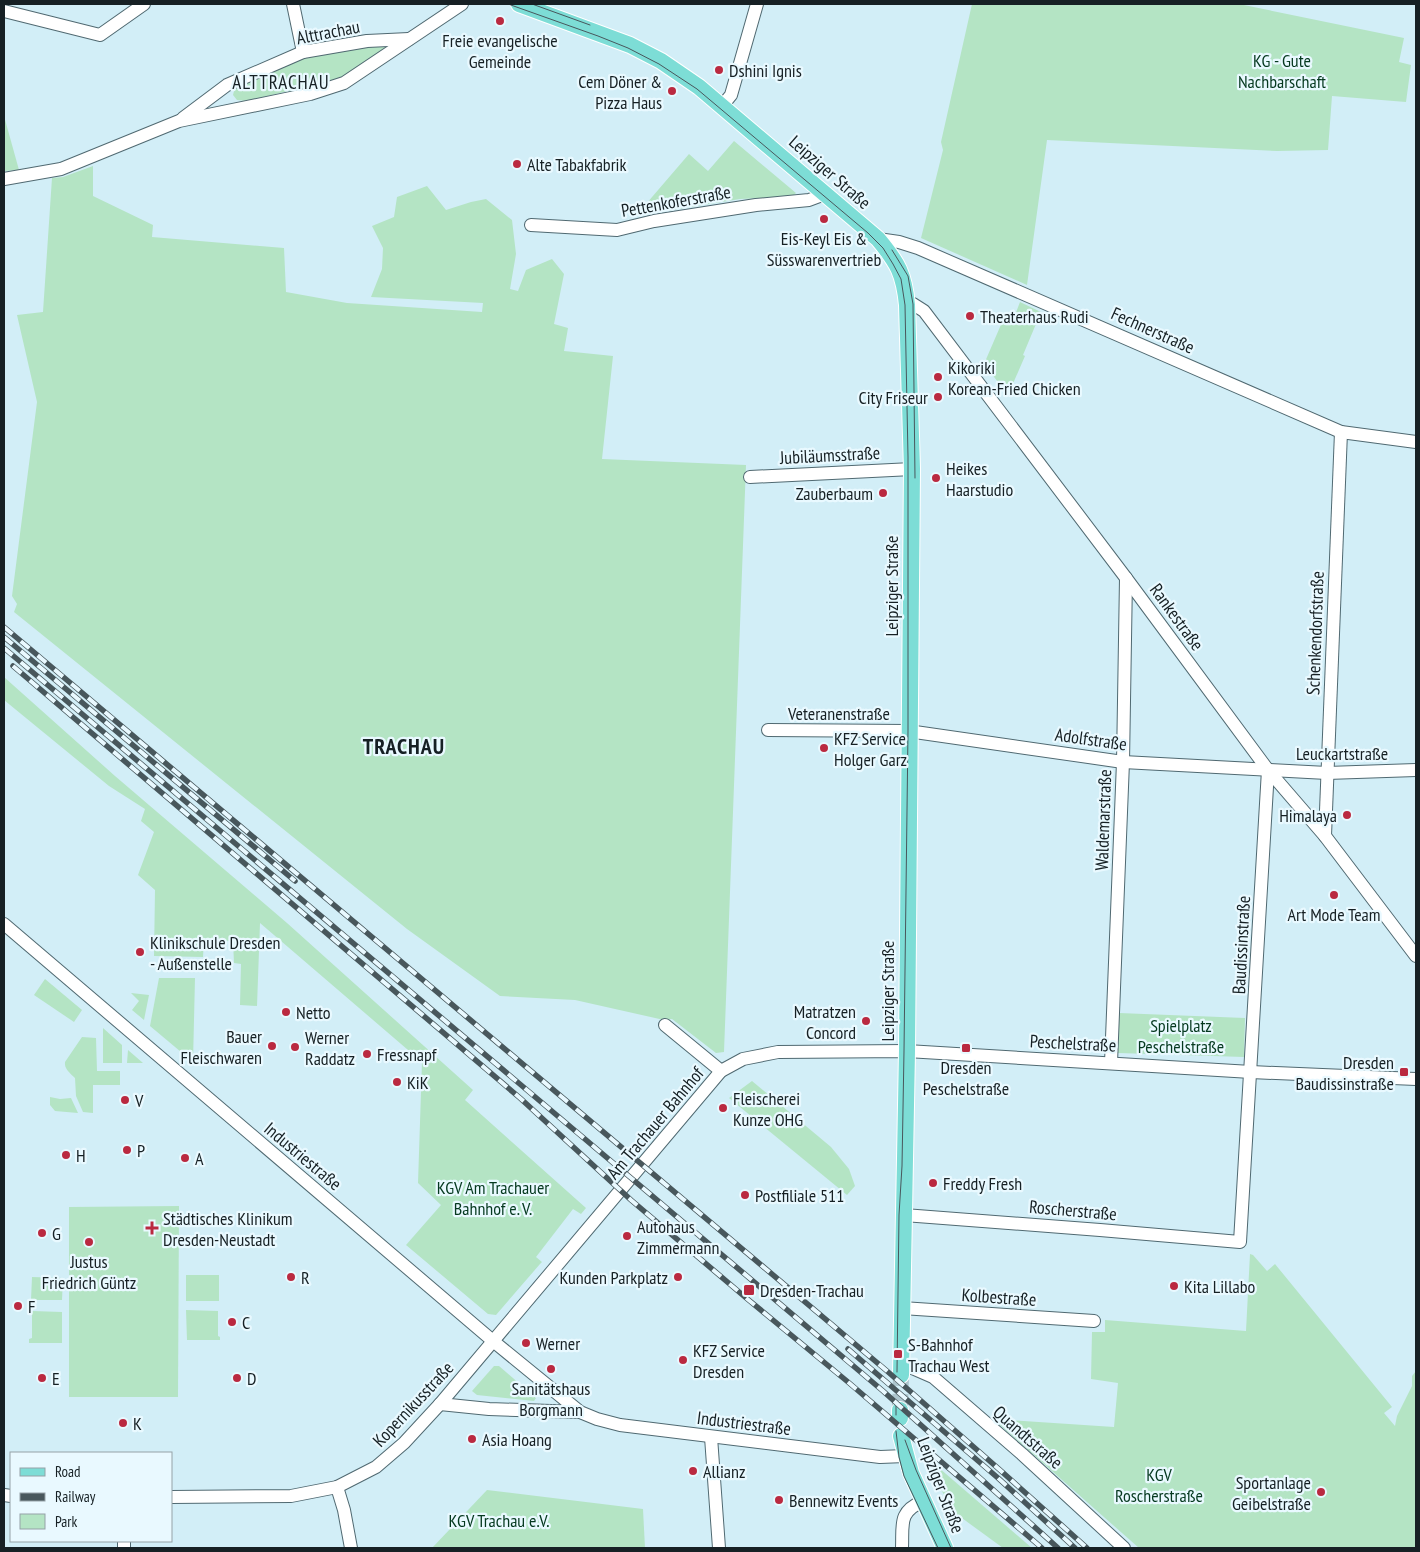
<svg xmlns="http://www.w3.org/2000/svg" width="1420" height="1552" font-family="'PT Sans Narrow',sans-serif">
	<style>
		.green { fill: #b4e4c4 }
		.lines { fill: none; stroke-linecap: round; stroke-linejoin: round }
		.major-tunnel { stroke: #acc5cd; stroke-width: 16; stroke-dasharray: 16 8; stroke-linecap: butt }
		.minor-casing { stroke: #506971; stroke-width: 14 }
		.major-casing { stroke: #fff; stroke-width: 18 }
		.minor { stroke: #fff; stroke-width: 12 }
		.major { stroke: #7dddd6; stroke-width: 16 }
		.tram { stroke: #48575c; stroke-width: 1 }
		.rail-casing { stroke: #48575c; stroke-width: 5.5 }
		.rail { stroke: #e9f9ff; stroke-width: 4; stroke-dasharray: 11; stroke-linecap: butt }
		.poi-dot { fill: #ba2940; stroke: #e9f9ff; stroke-width: 2 }
		.labels { text-anchor: middle; dominant-baseline: central; stroke-width: 4.5; stroke-linejoin: round; paint-order: stroke }
		.street-label { font-size: 18px; fill: #162024; stroke: #e9f9ff }
		.poi-label { font-size: 18px; fill: #162024; stroke: #e9f9ff; text-anchor: start }
		.park-label { font-size: 18px; fill: #05391f; stroke: #e9f9ff }
		.neighbourhood-label { font-size: 19px; letter-spacing: 1px; fill: #162024; stroke: #e9f9ff }
		.district-label { font-size: 22px; font-weight: bold; letter-spacing: 1px; fill: #162024; stroke: #e9f9ff }
	</style>
	<rect width="100%" height="100%" fill="#d2eef7"/>
	<!-- green -->
	<g class="green">
		<polygon points="972,4 1239,4 1404,38 1399,62 1411,65 1406,102 1332,96 1328,150 1277,151 1047,140 1027,285 921,238 943,150 941,142"/>
		<polygon points="380,44 386,46 385,49 342,78 247,101 237,100 233,95 234,91 241,85 304,58"/>
		<polygon points="4,116 19,170 4,171"/>
		<polygon points="734,141 796,193 792,197 740,199 641,215 640,211 689,154 708,171"/>
		<polygon points="93,166 93,196 153,225 152,237 284,248 286,292 347,303 482,312 483,303 371,297 382,269 383,248 372,226 394,217 397,197 427,186 446,210 471,202 486,199 512,220 516,254 510,289 518,291 526,270 552,259 564,274 554,324 568,328 564,351 613,356 602,459 746,465 724,1052 716,1053 672,1019 664,1020 575,1000 500,996 407,929 14,612 17,604 12,596 37,402 17,315 43,312 52,178 63,177"/>
		<polygon points="1020,302 1041,312 1023,355 1025,356 1008,395 984,364 1003,320 1012,323"/>
		<polygon points="4,677 115,776 287,923 473,1090 465,1100 586,1208 581,1214 573,1209 536,1257 542,1262 540,1264 496,1315 488,1314 406,1245 441,1205 418,1183 422,1062 260,923 257,1006 240,1005 241,964 234,963 233,941 204,940 203,957 154,956 155,890 138,875 154,832 141,821 145,809 109,786 4,700"/>
		<polygon points="159,978 195,978 193,1062 150,1026"/>
		<polygon points="45,979 82,1010 74,1022 34,995"/>
		<polygon points="131,993 149,995 144,1020 132,1010 139,1001"/>
		<polygon points="1119,1013 1245,1018 1244,1057 1118,1053"/>
		<polygon points="103,1028 122,1045 122,1063 103,1063"/>
		<path d="M82,1037L96,1038L97,1071H120V1085H93V1113L83,1112L76,1096L75,1078C70,1073 64,1069 65,1062Z"/>
		<polygon points="128,1050 143,1063 127,1063"/>
		<polygon points="752,1081 831,1147 849,1169 855,1186 847,1195 729,1098"/>
		<polygon points="50,1097 60,1099 71,1098 78,1113 55,1111 50,1105"/>
		<polygon points="179,1206 178,1397 69,1397 69,1207"/>
		<polygon points="1250,1254 1253,1255 1267,1271 1275,1264 1392,1407 1384,1413 1395,1426 1397,1416 1412,1386 1412,1376 1416,1371 1416,1548 1139,1548 993,1419 1114,1427 1118,1383 1091,1379 1092,1332 1105,1332 1105,1320 1246,1331"/>
		<rect x="186" y="1275" width="33" height="26"/>
		<polygon points="32,1277 63,1278 62,1300 31,1300"/>
		<polygon points="186,1310 218,1311 218,1336 220,1337 220,1340 187,1340"/>
		<polygon points="32,1311 62,1312 62,1343 29,1343 29,1339 32,1338"/>
		<polygon points="494,1366 499,1366 536,1398 534,1401 477,1395 472,1391"/>
		<polygon points="924,1455 1032,1548 1003,1548 955,1513 940,1488"/>
		<polygon points="487,1490 643,1509 645,1548 432,1548"/>
	</g>
	<g class="lines">
		<!-- major-tunnel -->
		<polyline class="major-tunnel" points="900,1410 901,1375"/>
		<!-- minor casing -->
		<g class="minor-casing">
			<g id="minor">
				<polyline points="293,4 303,52"/>
				<polyline points="4,11 100,35 144,4"/>
				<polyline points="722,106 731,95 757,4"/>
				<polyline points="183,118 227,85 303,52 367,41 409,39"/>
				<polyline points="4,179 61,169 179,121 310,94 344,83 462,4"/>
				<polyline points="531,225 617,230 654,221 756,205 809,200 825,194"/>
				<polyline points="878,239 899,242 918,248 1341,432 1416,442"/>
				<polyline points="907,305 913,304 924,311 1126,578 1268,770 1325,836 1416,956"/>
				<polyline points="750,477 912,469"/>
				<polyline points="768,730 908,731 1123,762 1327,773 1416,770"/>
				<polyline points="1325,836 1341,432"/>
				<polyline points="4,924 493,1341 580,1412 597,1419 620,1425 880,1457 905,1456"/>
				<polyline points="665,1025 721,1071"/>
				<polyline points="1111,1063 1123,762 1126,578"/>
				<polyline points="904,1215 1100,1230 1240,1242 1268,770"/>
				<polyline points="902,1308 1094,1321"/>
				<polyline points="901,1363 933,1377 1022,1454 1124,1548"/>
				<polyline points="440,1404 489,1409 580,1412"/>
				<polyline points="711,1437 719,1548"/>
				<polyline points="337,1487 344,1510 351,1548"/>
				<polyline points="4,1495 11,1496"/>
				<polyline points="171,1497 291,1496 337,1487 376,1467 404,1443 440,1404 721,1071 743,1059 778,1052 907,1051 1251,1072 1416,1079"/>
				<polyline points="124,1548 124,1541"/>
				<path d="M902,1548C903,1524 898,1512 923,1501"/>
			</g>
		</g>
		<!-- major casing -->
		<g class="major-casing">
			<g id="major">
				<path d="M519,4L630,45L661,61L699,87L878,239C898,263 904,274 907,305L912,469L907,1051L901,1375"/>
				<polyline points="900,1418 900,1410"/>
				<polyline points="901,1436 911,1473 945,1548"/>
			</g>
		</g>
		<!-- minor -->
		<use href="#minor" class="minor"/>
		<!-- major -->
		<use href="#major" class="major"/>
		<!-- tram -->
		<g class="tram">
			<polyline points="508,4 598,36 628,48 659,64 697,89 868,233 883,248 893,264 901,279 905,305 908,457 908,731 904,1051 902,1166 899,1215 897,1372"/>
			<polyline points="532,4 590,25"/>
			<polyline points="892,250 908,276 913,304 915,478"/>
			<polyline points="896,1415 896,1406"/>
			<polyline points="896,1431 899,1457 904,1476 938,1548"/>
			<polyline points="905,1440 916,1470 951,1548"/>
		</g>
		<!-- rail casing -->
		<g class="rail-casing">
			<g id="rail">
				<polyline points="4,627 887,1371 1000,1470 1087,1548"/>
				<polyline points="4,637 295,881"/>
				<polyline points="4,648 883,1391 1058,1548"/>
				<polyline points="13,666 520,1098 631,1200 745,1297 848,1382 1042,1548"/>
				<polyline points="848,1349 998,1478 1075,1548"/>
			</g>
		</g>
		<!-- rail -->
		<use href="#rail" class="rail"/>
	</g>
	<!-- markers -->
	<g class="poi-dot">
		<circle cx="500" cy="21" r="5"/>
		<circle cx="719" cy="70" r="5"/>
		<circle cx="672" cy="91" r="5"/>
		<circle cx="517" cy="164" r="5"/>
		<circle cx="824" cy="219" r="5"/>
		<circle cx="970" cy="316" r="5"/>
		<circle cx="938" cy="377" r="5"/>
		<circle cx="938" cy="397" r="5"/>
		<circle cx="936" cy="478" r="5"/>
		<circle cx="883" cy="493" r="5"/>
		<circle cx="824" cy="748" r="5"/>
		<circle cx="1347" cy="815" r="5"/>
		<circle cx="1334" cy="895" r="5"/>
		<circle cx="140" cy="952" r="5"/>
		<circle cx="286" cy="1012" r="5"/>
		<circle cx="866" cy="1021" r="5"/>
		<circle cx="272" cy="1046" r="5"/>
		<circle cx="295" cy="1047" r="5"/>
		<rect x="961" y="1043" width="10" height="10" rx="2.5"/>
		<circle cx="367" cy="1054" r="5"/>
		<rect x="1399" y="1067" width="10" height="10" rx="2.5"/>
		<circle cx="397" cy="1082" r="5"/>
		<circle cx="125" cy="1100" r="5"/>
		<circle cx="723" cy="1108" r="5"/>
		<circle cx="127" cy="1150" r="5"/>
		<circle cx="66" cy="1155" r="5"/>
		<circle cx="185" cy="1158" r="5"/>
		<circle cx="933" cy="1183" r="5"/>
		<circle cx="745" cy="1195" r="5"/>
		<path d="M149.5 1220.5h5v5h5v5h-5v5h-5v-5h-5v-5h5z"/>
		<circle cx="42" cy="1233" r="5"/>
		<circle cx="627" cy="1236" r="5"/>
		<circle cx="89" cy="1242" r="5"/>
		<circle cx="291" cy="1277" r="5"/>
		<circle cx="678" cy="1277" r="5"/>
		<circle cx="1174" cy="1286" r="5"/>
		<rect x="743" y="1284" width="12" height="12" rx="2.5"/>
		<circle cx="18" cy="1306" r="5"/>
		<circle cx="232" cy="1322" r="5"/>
		<circle cx="526" cy="1343" r="5"/>
		<rect x="893" y="1349" width="10" height="10" rx="2.5"/>
		<circle cx="683" cy="1360" r="5"/>
		<circle cx="551" cy="1369" r="5"/>
		<circle cx="42" cy="1378" r="5"/>
		<circle cx="237" cy="1378" r="5"/>
		<circle cx="123" cy="1423" r="5"/>
		<circle cx="472" cy="1439" r="5"/>
		<circle cx="693" cy="1471" r="5"/>
		<circle cx="1321" cy="1492" r="5"/>
		<circle cx="779" cy="1500" r="5"/>
	</g>
	<g class="labels">
		<!-- street labels -->
		<g class="street-label">
			<text transform="translate(328 32) rotate(-11)">Alttrachau</text>
			<text transform="translate(830 172) rotate(41)">Leipziger Straße</text>
			<text transform="translate(676 201) rotate(-10)">Pettenkoferstraße</text>
			<text transform="translate(1153 330) rotate(24)">Fechnerstraße</text>
			<text transform="translate(830 455) rotate(-3)">Jubiläumsstraße</text>
			<text transform="translate(891 586) rotate(-90)">Leipziger Straße</text>
			<text transform="translate(1177 617) rotate(54)">Rankestraße</text>
			<text transform="translate(1315 633) rotate(-88)">Schenkendorfstraße</text>
			<text x="839" y="713">Veteranenstraße</text>
			<text transform="translate(1091 739) rotate(8)">Adolfstraße</text>
			<text x="1342" y="753">Leuckartstraße</text>
			<text transform="translate(1103 820) rotate(-88)">Waldemarstraße</text>
			<text transform="translate(1241 945) rotate(-87)">Baudissinstraße</text>
			<text transform="translate(887 991) rotate(-90)">Leipziger Straße</text>
			<text transform="translate(1073 1043) rotate(3)">Peschelstraße</text>
			<text transform="translate(655 1123) rotate(-50)">Am Trachauer Bahnhof</text>
			<text transform="translate(303 1156) rotate(40)">Industriestraße</text>
			<text transform="translate(1073 1210) rotate(5)">Roscherstraße</text>
			<text transform="translate(999 1297) rotate(4)">Kolbestraße</text>
			<text transform="translate(413 1404) rotate(-47)">Kopernikusstraße</text>
			<text transform="translate(744 1423) rotate(7)">Industriestraße</text>
			<text transform="translate(1028 1437) rotate(41)">Quandtstraße</text>
			<text transform="translate(941 1485) rotate(69)">Leipziger Straße</text>
		</g>
		<!-- poi labels -->
		<g class="poi-label">
			<text x="500" y="40" text-anchor="middle">Freie evangelische<tspan x="500" dy="21">Gemeinde</tspan></text>
			<text x="729" y="70">Dshini Ignis</text>
			<text x="662" y="81" text-anchor="end">Cem Döner &amp;<tspan x="662" dy="21">Pizza Haus</tspan></text>
			<text x="527" y="164">Alte Tabakfabrik</text>
			<text x="824" y="238" text-anchor="middle">Eis-Keyl Eis &amp;<tspan x="824" dy="21">Süsswarenvertrieb</tspan></text>
			<text x="980" y="316">Theaterhaus Rudi</text>
			<text x="948" y="367">Kikoriki<tspan x="948" dy="21">Korean-Fried Chicken</tspan></text>
			<text x="928" y="397" text-anchor="end">City Friseur</text>
			<text x="946" y="468">Heikes<tspan x="946" dy="21">Haarstudio</tspan></text>
			<text x="873" y="493" text-anchor="end">Zauberbaum</text>
			<text x="834" y="738">KFZ Service<tspan x="834" dy="21">Holger Garz</tspan></text>
			<text x="1337" y="815" text-anchor="end">Himalaya</text>
			<text x="1334" y="914" text-anchor="middle">Art Mode Team</text>
			<text x="150" y="942">Klinikschule Dresden<tspan x="150" dy="21">- Außenstelle</tspan></text>
			<text x="856" y="1011" text-anchor="end">Matratzen<tspan x="856" dy="21">Concord</tspan></text>
			<text x="296" y="1012">Netto</text>
			<text x="262" y="1036" text-anchor="end">Bauer<tspan x="262" dy="21">Fleischwaren</tspan></text>
			<text x="305" y="1037">Werner<tspan x="305" dy="21">Raddatz</tspan></text>
			<text x="377" y="1054">Fressnapf</text>
			<text x="1394" y="1062" text-anchor="end">Dresden<tspan x="1394" dy="21">Baudissinstraße</tspan></text>
			<text x="966" y="1067" text-anchor="middle">Dresden<tspan x="966" dy="21">Peschelstraße</tspan></text>
			<text x="407" y="1082">KiK</text>
			<text x="733" y="1098">Fleischerei<tspan x="733" dy="21">Kunze OHG</tspan></text>
			<text x="135" y="1100">V</text>
			<text x="137" y="1150">P</text>
			<text x="76" y="1155">H</text>
			<text x="195" y="1158">A</text>
			<text x="943" y="1183">Freddy Fresh</text>
			<text x="755" y="1195">Postfiliale 511</text>
			<text x="163" y="1218">Städtisches Klinikum<tspan x="163" dy="21">Dresden-Neustadt</tspan></text>
			<text x="637" y="1226">Autohaus<tspan x="637" dy="21">Zimmermann</tspan></text>
			<text x="52" y="1233">G</text>
			<text x="89" y="1261" text-anchor="middle">Justus<tspan x="89" dy="21">Friedrich Güntz</tspan></text>
			<text x="301" y="1277">R</text>
			<text x="668" y="1277" text-anchor="end">Kunden Parkplatz</text>
			<text x="1184" y="1286">Kita Lillabo</text>
			<text x="760" y="1290">Dresden-Trachau</text>
			<text x="28" y="1306">F</text>
			<text x="242" y="1322">C</text>
			<text x="536" y="1343">Werner</text>
			<text x="908" y="1344">S-Bahnhof<tspan x="908" dy="21">Trachau West</tspan></text>
			<text x="693" y="1350">KFZ Service<tspan x="693" dy="21">Dresden</tspan></text>
			<text x="52" y="1378">E</text>
			<text x="247" y="1378">D</text>
			<text x="551" y="1388" text-anchor="middle">Sanitätshaus<tspan x="551" dy="21">Borgmann</tspan></text>
			<text x="133" y="1423">K</text>
			<text x="482" y="1439">Asia Hoang</text>
			<text x="703" y="1471">Allianz</text>
			<text x="1311" y="1482" text-anchor="end">Sportanlage<tspan x="1311" dy="21">Geibelstraße</tspan></text>
			<text x="789" y="1500">Bennewitz Events</text>
		</g>
		<!-- park labels -->
		<g class="park-label">
			<text x="1282" y="60">KG - Gute<tspan x="1282" dy="21">Nachbarschaft</tspan></text>
			<text x="1181" y="1025">Spielplatz<tspan x="1181" dy="21">Peschelstraße</tspan></text>
			<text x="493" y="1187">KGV Am Trachauer<tspan x="493" dy="21">Bahnhof e. V.</tspan></text>
			<text x="1159" y="1474">KGV<tspan x="1159" dy="21">Roscherstraße</tspan></text>
			<text x="499" y="1520">KGV Trachau e.V.</text>
		</g>
		<!-- neighbourhood labels -->
		<g class="neighbourhood-label">
			<text x="281" y="82">ALTTRACHAU</text>
		</g>
		<!-- district labels -->
		<g class="district-label">
			<text x="404" y="746">TRACHAU</text>
		</g>
	</g>
	<!-- border -->
	<rect width="1420" height="1552" fill="none" stroke="#162024" stroke-width="10"/>
	<!-- legend -->
	<rect x="10" y="1452" width="162" height="90" fill="#e9f9ff" stroke="#95a2a7"/>
	<rect x="20" y="1468" width="25" height="8" fill="#7dddd6" stroke="#95a2a7"/>
	<text x="55" y="1477" font-size="15" fill="#162024">Road</text>
	<rect x="20" y="1493" width="25" height="8" fill="#48575c" stroke="#95a2a7"/>
	<text x="55" y="1502" font-size="15" fill="#162024">Railway</text>
	<rect x="20" y="1514" width="25" height="15" fill="#b4e4c4" stroke="#95a2a7"/>
	<text x="55" y="1527" font-size="15" fill="#162024">Park</text>
</svg>
